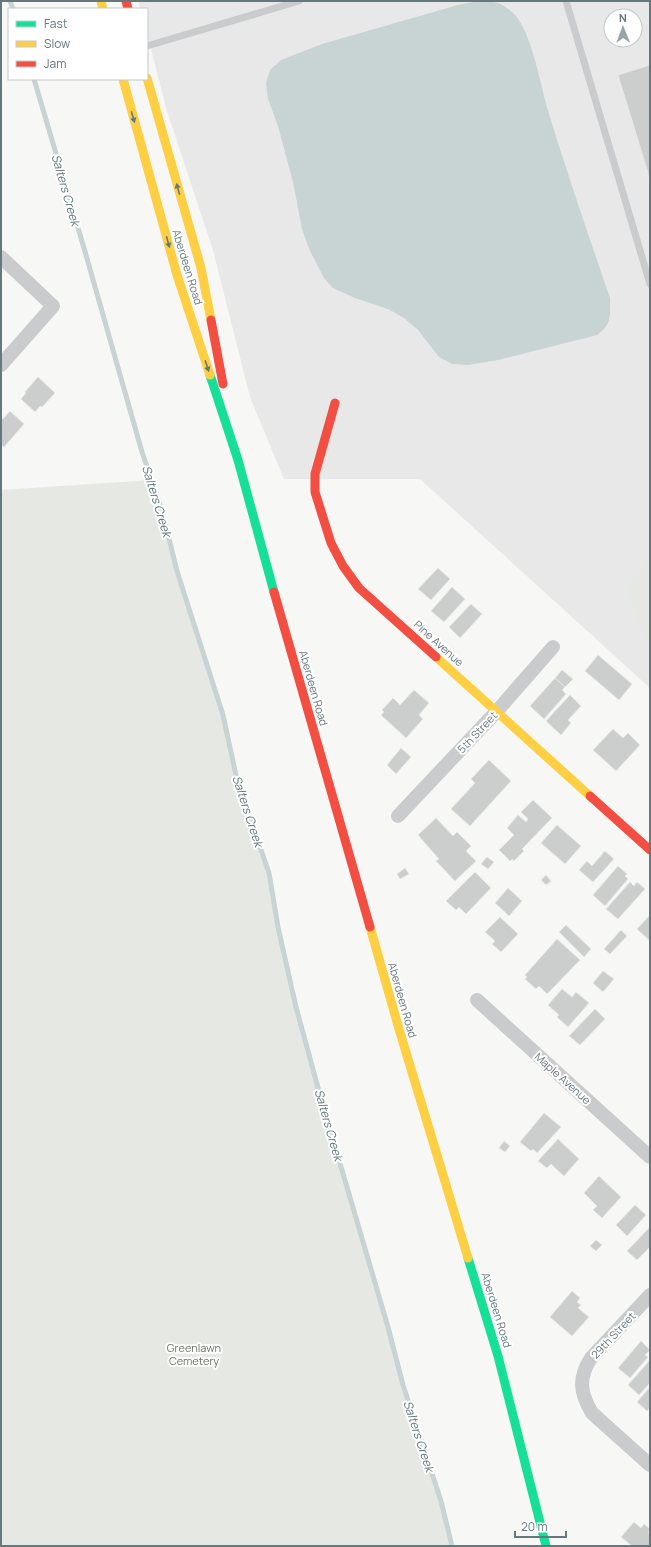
<svg xmlns="http://www.w3.org/2000/svg" width="651" height="1547" font-family="Manrope,sans-serif">
	<style>
		.built { fill: #e7e8e7; fill-rule: evenodd }
		.green { fill: #e6e8e3 }
		.water { fill: #c8d3d4 }
		.lines { fill: none; stroke-linecap: round; stroke-linejoin: round }
		.stream { stroke: #c8d3d4; stroke-width: 5 }
		.building { fill: #cccece; stroke: #e6e6e6 }
		.lane { stroke: #c9cbcc; stroke-width: 7 }
		.street { stroke: #c9cbcc; stroke-width: 14 }
		.fast { stroke: #16e098; stroke-width: 9 }
		.slow { stroke: #ffcf43; stroke-width: 9 }
		.jam { stroke: #f24e42; stroke-width: 9 }
		.oneway { fill: #65787e }
		.labels { text-anchor: middle; dominant-baseline: central; stroke-width: 4; stroke-linejoin: round; paint-order: stroke }
		.street-label { font-size: 11px; fill: #65787e; stroke: #fff }
		.park-label { font-size: 11px; fill: #6a7763; stroke: #fff }
		.water-label { font-size: 12px; font-style: italic; fill: #5f7779; stroke: #fff }
	</style>
	<rect width="100%" height="100%" fill="#f7f7f6"/>
	<!-- built -->
	<path class="built" d="M138,1H650V688L420,479H284L250,397L213,250L167,111L147,34V9H141ZM611,16H635V40H611Z"/>
	<!-- green -->
	<g class="green">
		<polygon points="152,480 162,510 177,571 223,715 237,780 269,873 278,927 296,1007 320,1095 388,1327 403,1385 441,1501 452,1546 1,1546 1,490"/>
		<polygon points="650,560 650,641 645,635 625,589"/>
	</g>
	<!-- water -->
	<path class="water" d="M479,1C494,1 502,2 514,14C532,32 541,88 549,114C568,176 589,237 610,298C610,316 612,324 597,335L498,360L468,365L452,364L439,357L418,330L404,318L388,309L355,298L333,288L324,278L310,251L302,229L293,182L278,126L268,99L266,83L270,70L281,60L322,44L458,5Z"/>
	<g class="lines">
		<!-- stream -->
		<g class="stream">
			<polyline points="10,1 13,9"/>
			<polyline points="34,79 86,255 142,452 162,510 177,571 223,715 237,780 269,873 278,927 296,1007 320,1095 388,1327 403,1385 441,1501 452,1546"/>
		</g>
	</g>
	<!-- building -->
	<g class="building">
		<polygon points="650,65 650,179 618,75"/>
		<polygon points="38,377 55,393 42,407 40,406 35,412 21,399 26,393 25,392"/>
		<polygon points="10,411 24,424 4,447 1,445 1,418 3,419"/>
		<polygon points="438,568 450,579 431,600 418,589"/>
		<polygon points="452,587 465,599 444,622 431,611"/>
		<polygon points="471,604 482,614 460,638 449,627"/>
		<polygon points="598,655 632,684 619,700 585,671"/>
		<polygon points="562,670 573,679 565,687 555,678"/>
		<polygon points="555,678 565,687 562,690 566,694 544,719 530,706"/>
		<polygon points="414,690 429,703 419,715 423,719 406,738 381,715 384,712 382,710 393,698 400,705"/>
		<polygon points="570,695 581,706 568,720 571,723 561,735 546,721"/>
		<polygon points="613,729 623,738 628,733 640,745 616,771 593,750"/>
		<polygon points="401,748 411,757 396,774 387,765"/>
		<polygon points="489,760 511,781 470,826 451,809 475,783 471,779"/>
		<polygon points="533,800 552,818 522,849 524,851 514,861 513,859 510,861 499,850 514,835 507,828 518,815 526,822 528,819 521,812"/>
		<polygon points="436,818 453,836 457,832 471,846 466,851 476,861 455,881 436,861 439,859 418,835"/>
		<polygon points="557,825 581,846 565,864 541,843"/>
		<polygon points="605,851 614,859 593,882 579,870 587,861 592,866"/>
		<polygon points="487,857 494,862 488,869 481,864"/>
		<polygon points="618,866 627,874 625,876 628,879 605,906 593,895"/>
		<polygon points="405,868 409,874 400,879 397,874"/>
		<polygon points="475,872 491,888 466,914 459,907 456,910 446,901"/>
		<polygon points="546,875 551,881 546,885 541,880"/>
		<polygon points="630,882 634,886 637,882 645,889 618,919 606,909"/>
		<polygon points="508,888 522,901 509,916 495,903"/>
		<polygon points="650,915 650,941 637,929"/>
		<polygon points="500,917 518,934 501,952 492,944 495,941 485,932"/>
		<polygon points="566,925 591,949 584,957 559,932"/>
		<polygon points="621,930 627,936 610,954 604,949"/>
		<polygon points="557,939 580,960 547,994 539,986 536,989 525,979 527,977 525,975"/>
		<polygon points="603,971 614,979 603,992 593,983"/>
		<polygon points="562,989 572,997 576,992 589,1003 568,1027 557,1017 559,1015 548,1005"/>
		<polygon points="595,1009 605,1019 580,1045 569,1036"/>
		<polygon points="544,1113 561,1127 537,1153 533,1149 531,1151 520,1142"/>
		<polygon points="558,1139 579,1159 564,1176 551,1164 547,1168 538,1161"/>
		<polygon points="504,1141 510,1146 505,1152 499,1148"/>
		<polygon points="599,1176 621,1197 602,1218 593,1210 597,1206 584,1193"/>
		<polygon points="635,1205 646,1215 627,1236 616,1225"/>
		<polygon points="650,1227 650,1247 637,1260 627,1251"/>
		<polygon points="596,1240 602,1245 596,1251 590,1246"/>
		<polygon points="572,1291 580,1298 577,1302 581,1305 578,1308 589,1317 572,1336 550,1317"/>
		<polygon points="641,1341 650,1350 645,1355 648,1357 630,1378 618,1368"/>
		<polygon points="650,1360 650,1383 639,1395 628,1385"/>
		<polygon points="650,1387 650,1408 647,1411 637,1402"/>
		<polygon points="634,1522 641,1528 644,1524 650,1529 648,1533 650,1535 650,1546 632,1546 621,1537"/>
	</g>
	<g class="lines">
		<!-- lane -->
		<g class="lane">
			<polyline points="566,1 650,284"/>
			<polyline points="147,46 299,1"/>
		</g>
		<!-- street -->
		<g class="street">
			<polyline points="1,257 53,306 1,365"/>
			<polyline points="398,816 497,711 553,647"/>
			<polyline points="477,1000 650,1157"/>
			<path d="M650,1295L591,1358C578,1378 580,1393 592,1413L650,1465"/>
		</g>
		<!-- fast -->
		<g class="fast">
			<polyline points="210,375 238,460 274,592"/>
			<polyline points="468,1258 498,1356 546,1546"/>
		</g>
		<!-- slow -->
		<g class="slow">
			<polyline points="101,1 103,9"/>
			<polyline points="147,78 201,268 211,320"/>
			<polyline points="123,79 177,275 210,375"/>
			<polyline points="436,657 590,796"/>
			<polyline points="370,927 399,1029 468,1258"/>
		</g>
		<!-- jam -->
		<g class="jam">
			<polyline points="126,1 128,9"/>
			<polyline points="211,320 223,384"/>
			<polyline points="335,403 315,474 315,492 331,543 343,566 359,588 436,657"/>
			<polyline points="274,592 370,927"/>
			<polyline points="590,796 650,850"/>
		</g>
	</g>
	<!-- one-way arrows -->
	<defs><path id="oneway-solid" d="M-6-.8H1V-3.2L6.5 0L1 3.2V.8H-6Z"/></defs>
	<g class="oneway">
		<use href="#oneway-solid" transform="translate(133 117) rotate(74)"/>
		<use href="#oneway-solid" transform="translate(178 189) rotate(-106)"/>
		<use href="#oneway-solid" transform="translate(168 242) rotate(75)"/>
		<use href="#oneway-solid" transform="translate(207 366) rotate(72)"/>
	</g>
	<g class="labels">
		<!-- street labels -->
		<g class="street-label">
			<text transform="translate(188 267) rotate(73)">Aberdeen Road</text>
			<text transform="translate(439 643) rotate(42)">Pine Avenue</text>
			<text transform="translate(314 688) rotate(74)">Aberdeen Road</text>
			<text transform="translate(477 732) rotate(-47)">5th Street</text>
			<text transform="translate(403 1000) rotate(74)">Aberdeen Road</text>
			<text transform="translate(563 1078) rotate(42)">Maple Avenue</text>
			<text transform="translate(497 1310) rotate(73)">Aberdeen Road</text>
			<text transform="translate(613 1335) rotate(-47)">29th Street</text>
		</g>
		<!-- park labels -->
		<g class="park-label">
			<text x="194" y="1347">Greenlawn<tspan x="194" dy="13">Cemetery</tspan></text>
		</g>
		<!-- water labels -->
		<g class="water-label">
			<text transform="translate(66 190) rotate(74)">Salters Creek</text>
			<text transform="translate(157 501) rotate(73)">Salters Creek</text>
			<text transform="translate(248 811) rotate(72)">Salters Creek</text>
			<text transform="translate(329 1125) rotate(74)">Salters Creek</text>
			<text transform="translate(419 1436) rotate(72)">Salters Creek</text>
		</g>
	</g>
	<!-- border -->
	<rect width="651" height="1547" fill="none" stroke="#65787e" stroke-width="4"/>
	<!-- legend -->
	<rect x="8" y="8" width="140" height="72" fill="#ffffff" stroke="#c1c9cb"/>
	<rect x="16" y="21" width="20" height="6" fill="#16e098" stroke="#c1c9cb"/>
	<text x="44" y="28" font-size="12" fill="#65787e">Fast</text>
	<rect x="16" y="41" width="20" height="6" fill="#ffcf43" stroke="#c1c9cb"/>
	<text x="44" y="48" font-size="12" fill="#65787e">Slow</text>
	<rect x="16" y="61" width="20" height="6" fill="#f24e42" stroke="#c1c9cb"/>
	<text x="44" y="68" font-size="12" fill="#65787e">Jam</text>
	<!-- north arrow -->
	<g transform="translate(623 28) rotate(359)"><circle r="19" fill="#ffffff" stroke="#c1c9cb"/>
	<path d="M0-3L7 15L0 10L-7 15Z" fill="#98a4a8"/>
	<text y="-6" font-size="11" font-weight="bold" text-anchor="middle" fill="#65787e">N</text>
	</g>
	<!-- scale -->
	<path d="M515 1531v6h51v-6" fill="none" stroke="#65787e" stroke-width="2"/>
	<text x="521" y="1531" font-size="12" fill="#65787e" stroke="#ffffff" stroke-width="3" paint-order="stroke">20 m</text>
</svg>
